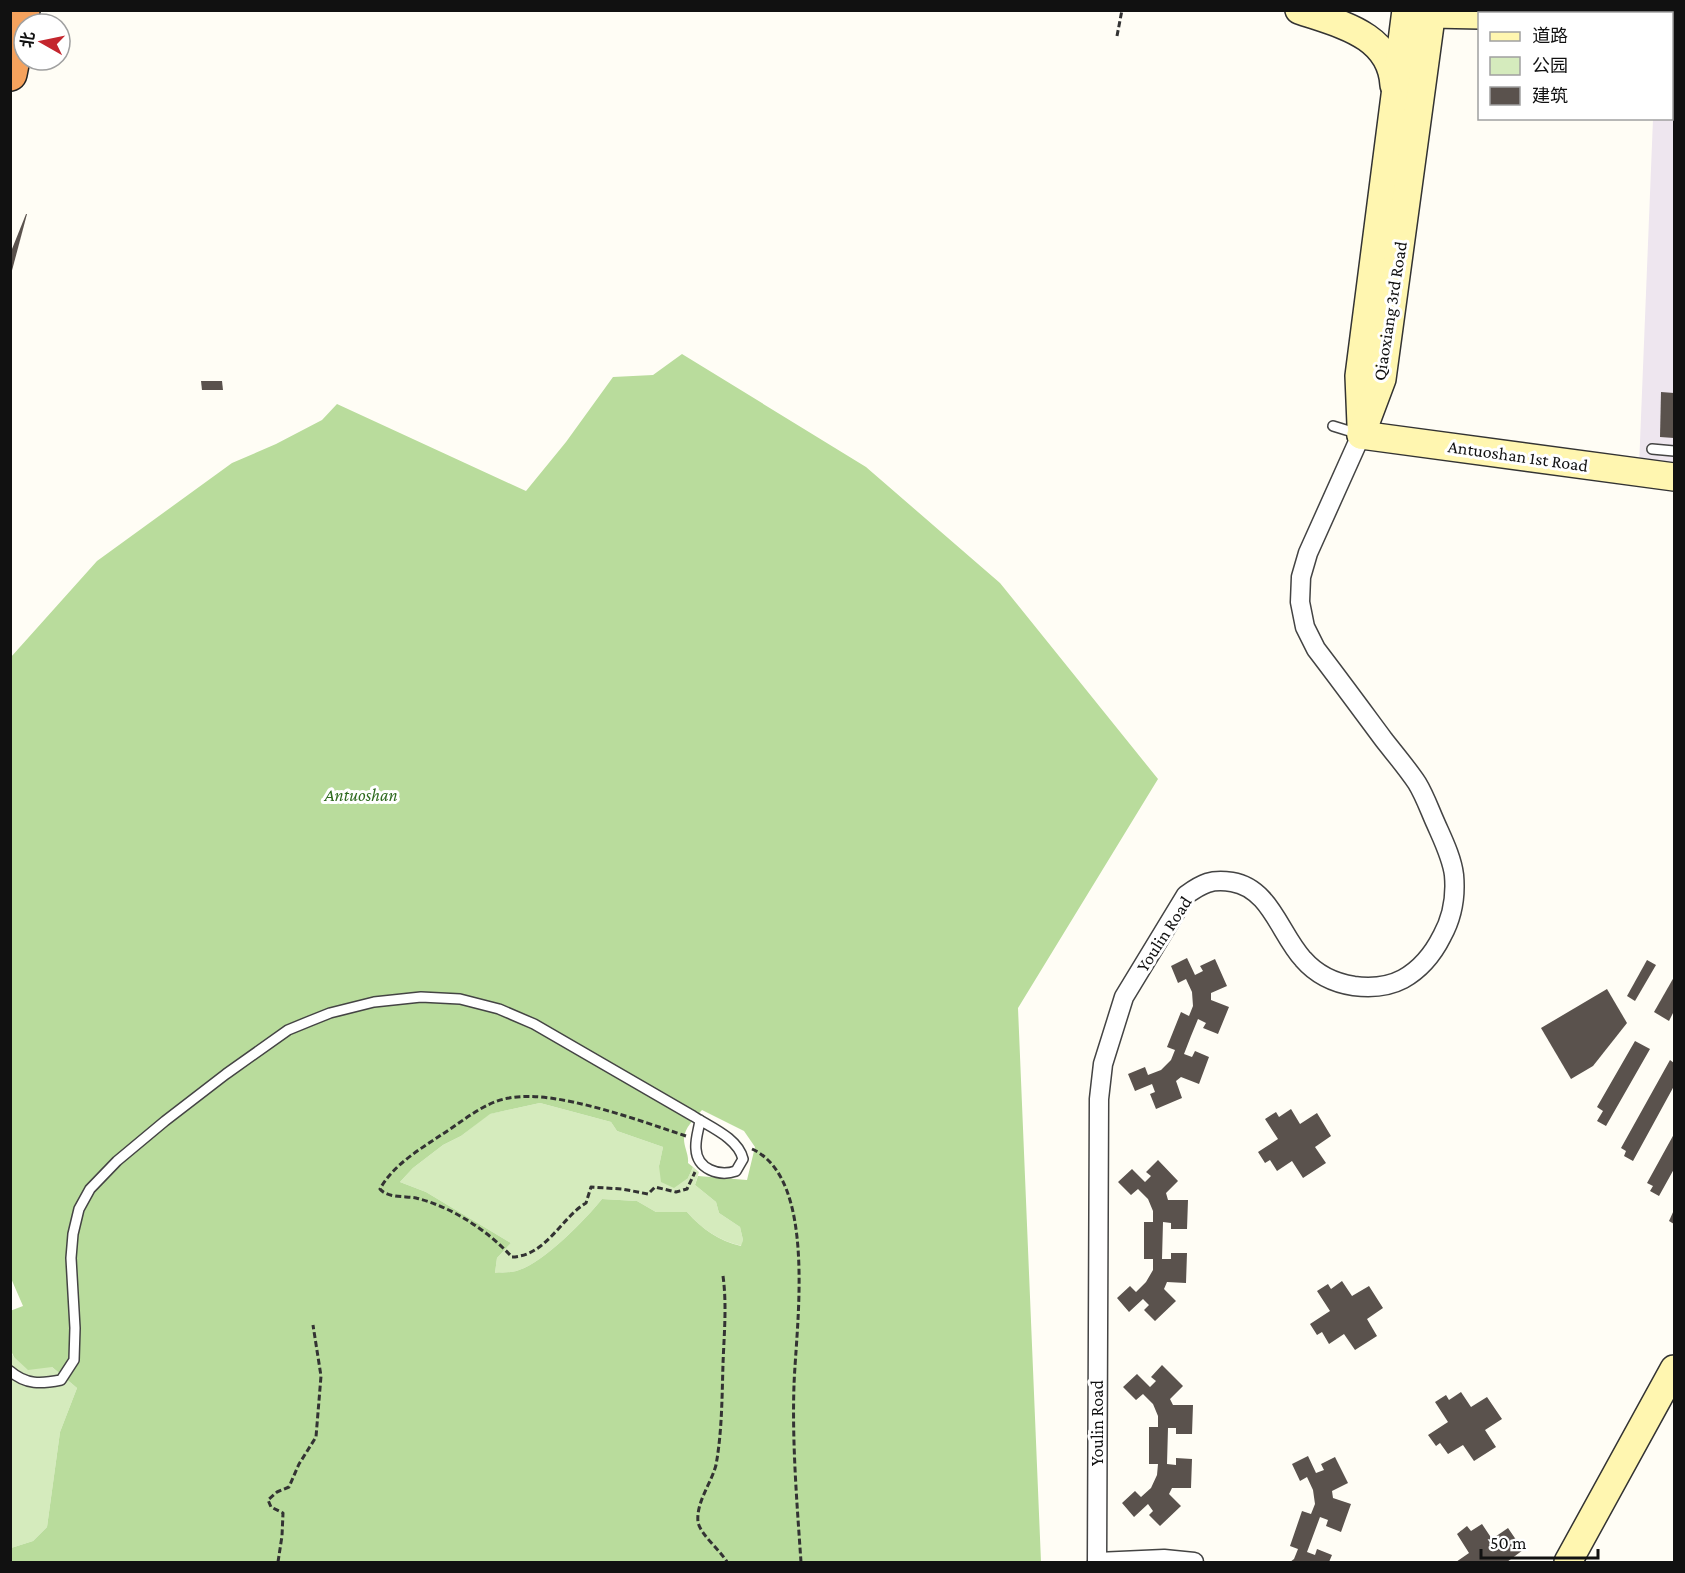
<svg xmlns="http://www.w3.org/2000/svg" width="1685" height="1573" font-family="'Crimson Pro','Noto Sans SC',serif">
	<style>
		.industrial { fill: #eee6ef }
		.green { fill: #d5ebbd }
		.forest { fill: #b9dc9c; fill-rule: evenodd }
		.building { fill: #5a524d }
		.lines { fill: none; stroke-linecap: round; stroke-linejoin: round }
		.lane-casing { stroke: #444; stroke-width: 12 }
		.street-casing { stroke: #444; stroke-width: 21 }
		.secondary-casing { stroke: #333; stroke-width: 30 }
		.highway-casing { stroke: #222; stroke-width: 36 }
		.path { stroke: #333; stroke-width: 3; stroke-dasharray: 6 3; stroke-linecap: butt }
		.lane { stroke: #fff; stroke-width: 9 }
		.street { stroke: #fff; stroke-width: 18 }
		.secondary { stroke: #fff6b0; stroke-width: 27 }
		.highway { stroke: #f5a25d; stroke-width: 33 }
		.labels { text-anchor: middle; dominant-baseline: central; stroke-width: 6; stroke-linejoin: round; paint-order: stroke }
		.street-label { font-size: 18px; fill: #111; stroke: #fff }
		.park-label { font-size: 18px; font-style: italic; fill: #2f6b1f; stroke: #fff }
	</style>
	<rect width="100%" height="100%" fill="#fffdf5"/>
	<!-- industrial -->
	<polygon class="industrial" points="1672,35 1674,35 1674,469 1639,467 1653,119 1672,118"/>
	<!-- green -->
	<g class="green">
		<path d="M540,1103L611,1122L617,1131L663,1147L659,1166L688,1178L693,1167L699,1172L695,1185L716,1202L719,1213L740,1227L743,1240L742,1246C719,1241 702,1229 687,1212H656L637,1201L602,1199C586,1219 543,1263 519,1270C512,1273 502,1272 495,1273L497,1258L511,1243L426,1192L400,1182L413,1168L443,1145L461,1136L489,1114Z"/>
		<polygon points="10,1351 14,1357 52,1367 77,1388 60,1432 47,1527 33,1541 11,1548"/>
	</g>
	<!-- forest -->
	<path class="forest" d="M682,354L866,467L1000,583L1158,779L1018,1008L1041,1562H11V1548L33,1541L47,1527L60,1432L77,1388L52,1367L28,1370L14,1357L11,1351L10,1311L23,1306L10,1276L11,657L97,561L232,463L276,444L322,420L337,404L526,491L566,442L613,377L653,375ZM540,1103L611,1122L617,1131L663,1147L659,1166L661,1182L674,1188L688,1178L693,1167L688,1163C689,1155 684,1147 684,1139C684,1128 695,1118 702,1110L744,1131L755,1147L747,1180L698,1176L695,1185L716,1202L719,1213L740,1227L743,1240L741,1246C719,1241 702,1229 687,1212H656L637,1201L602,1199C586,1219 543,1263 519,1270C512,1273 503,1272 495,1273L497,1258L511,1243L426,1192L400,1182L413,1168L443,1145L461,1136L490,1114Z"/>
	<!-- building -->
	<g class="building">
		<polygon points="26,214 27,214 10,278 10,254"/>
		<polygon points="201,381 222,381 223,390 202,390"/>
		<polygon points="1661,392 1674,393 1674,438 1660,437"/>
		<polygon points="1187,958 1195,975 1203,971 1200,966 1215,959 1227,986 1211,993 1211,1000 1229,1007 1218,1034 1203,1028 1206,1023 1198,1019 1191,1036 1184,1054 1192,1057 1195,1051 1209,1057 1199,1084 1181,1077 1176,1081 1182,1098 1156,1109 1150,1094 1155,1092 1152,1084 1135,1091 1128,1074 1145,1067 1148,1075 1161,1070 1171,1060 1175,1050 1167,1047 1181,1012 1189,1016 1193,1006 1192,992 1186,979 1178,983 1171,966"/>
		<polygon points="1647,960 1656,965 1635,1001 1627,996"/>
		<polygon points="1674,977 1674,1011 1669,1021 1654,1012"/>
		<polygon points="1607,989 1627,1023 1593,1066 1571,1079 1541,1028"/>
		<polygon points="1635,1041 1650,1049 1606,1126 1597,1121 1603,1111 1597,1107"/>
		<polygon points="1670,1060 1674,1063 1674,1086 1633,1161 1624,1156 1626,1151 1621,1148"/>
		<polygon points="1291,1109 1300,1124 1317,1113 1331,1136 1315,1147 1326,1163 1303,1178 1292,1161 1277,1171 1270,1160 1265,1163 1258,1152 1278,1139 1265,1119 1276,1112 1279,1117"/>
		<polygon points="1674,1134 1674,1169 1659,1196 1650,1191 1653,1186 1647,1183"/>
		<polygon points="1158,1160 1178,1181 1166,1193 1168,1200 1188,1200 1187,1229 1171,1229 1171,1223 1163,1222 1162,1259 1171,1259 1171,1253 1187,1253 1186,1283 1167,1282 1164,1289 1176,1301 1155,1321 1144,1310 1149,1305 1143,1299 1129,1312 1117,1298 1130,1286 1136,1292 1146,1282 1153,1270 1153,1259 1144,1259 1144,1222 1153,1222 1153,1211 1148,1199 1138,1189 1131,1195 1118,1182 1132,1169 1145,1182 1151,1176 1146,1172"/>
		<polygon points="1674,1210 1674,1224 1669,1221"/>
		<polygon points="1342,1281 1352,1296 1369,1286 1383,1308 1367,1319 1377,1336 1355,1350 1344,1334 1329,1344 1322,1332 1317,1335 1310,1324 1330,1311 1317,1291 1328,1284 1331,1289"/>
		<polygon points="1162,1365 1183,1386 1170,1399 1173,1405 1193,1405 1192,1434 1176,1434 1176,1428 1168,1428 1167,1464 1176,1465 1176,1458 1192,1459 1191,1488 1172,1488 1169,1494 1181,1506 1160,1526 1149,1515 1153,1511 1148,1504 1134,1517 1122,1503 1135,1491 1141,1497 1151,1488 1157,1475 1158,1464 1149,1464 1149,1427 1158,1427 1158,1416 1153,1404 1143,1394 1136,1400 1123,1387 1137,1374 1150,1387 1156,1381 1151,1377"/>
		<polygon points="1461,1392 1471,1407 1487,1397 1502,1419 1485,1430 1496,1447 1474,1461 1463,1445 1448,1454 1440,1443 1436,1446 1428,1435 1448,1422 1435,1402 1446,1395 1449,1400"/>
		<polygon points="1308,1456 1316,1473 1324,1470 1321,1464 1335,1457 1348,1483 1332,1491 1333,1498 1351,1504 1341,1532 1326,1526 1328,1520 1320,1517 1307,1552 1315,1555 1317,1549 1332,1555 1329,1562 1290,1562 1294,1559 1298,1549 1290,1546 1302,1511 1311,1514 1315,1504 1313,1490 1307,1477 1300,1481 1292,1464"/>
		<polygon points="1482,1524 1492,1539 1508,1528 1523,1550 1507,1562 1456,1562 1469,1553 1457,1534 1467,1526 1471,1531"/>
	</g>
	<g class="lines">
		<!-- lane casing -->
		<g class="lane-casing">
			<g id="lane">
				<polyline points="1333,426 1359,434"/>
				<polyline points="1652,449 1674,451"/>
				<path d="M10,1371C26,1385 41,1384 61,1380L74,1360L75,1328L71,1258L73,1234L79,1209L90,1189L117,1161L165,1121L226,1074L288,1030L310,1021L330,1013L374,1002L421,997L460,999L499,1009L534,1024L693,1116C710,1127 738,1138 743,1159L736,1171C719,1177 697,1169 696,1149C695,1139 699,1129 700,1120"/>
			</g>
		</g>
		<!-- street casing -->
		<g class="street-casing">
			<g id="street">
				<path d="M1097,1562L1099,1099L1103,1064L1124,997L1186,895C1203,883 1211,879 1232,882C1270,888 1280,934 1303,959C1316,974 1334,983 1354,986C1370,988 1388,987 1403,979C1421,969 1433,954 1442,936C1452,918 1456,897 1454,875C1452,858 1443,840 1436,824C1430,811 1425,796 1417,783C1407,768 1395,754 1384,740C1361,709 1339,679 1316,649L1305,627L1300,602L1301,577L1308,553L1361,435"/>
				<polyline points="1097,1562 1164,1559 1194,1562"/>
			</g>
		</g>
		<!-- secondary casing -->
		<g class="secondary-casing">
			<g id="secondary">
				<path d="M1299,10C1339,24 1391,34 1394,85"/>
				<polyline points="1432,14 1480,15"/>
				<polyline points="1672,22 1674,22"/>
				<polyline points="1361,425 1359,376 1406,10"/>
				<polyline points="1361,435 1382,379 1432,10"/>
				<polyline points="1361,435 1674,477"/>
				<polyline points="1568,1562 1674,1369"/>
			</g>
		</g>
		<!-- highway casing -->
		<g class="highway-casing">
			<polyline id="highway" points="10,74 23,10"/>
		</g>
		<!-- path -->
		<g class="path">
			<polyline points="1117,36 1122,10"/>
			<path d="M686,1136C640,1121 556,1089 509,1098C484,1102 462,1122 441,1135C419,1150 393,1165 380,1189C387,1198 405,1196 416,1198C452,1207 487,1230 512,1257C546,1256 561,1218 586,1203L591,1187L622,1189L648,1194L655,1187L676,1192L687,1189L695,1172"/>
			<path d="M752,1149C818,1179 796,1326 794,1385C792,1443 797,1504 801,1562"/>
			<path d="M723,1276C727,1305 724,1335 723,1364C722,1397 722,1432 716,1465C711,1484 696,1502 698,1522C700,1534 720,1550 727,1562"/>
			<polyline points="278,1562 282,1536 283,1513 271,1507 268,1500 277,1492 289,1487 299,1464 316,1437 321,1376 313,1325"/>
		</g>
		<!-- lane -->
		<use href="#lane" class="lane"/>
		<!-- street -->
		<use href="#street" class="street"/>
		<!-- secondary -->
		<use href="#secondary" class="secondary"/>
		<!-- highway -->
		<use href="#highway" class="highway"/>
	</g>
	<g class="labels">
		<!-- street labels -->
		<g class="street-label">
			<text transform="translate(1390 311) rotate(-81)">Qiaoxiang 3rd Road</text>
			<text transform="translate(1518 456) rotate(8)">Antuoshan 1st Road</text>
			<text transform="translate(1164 934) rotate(-57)">Youlin Road</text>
			<text transform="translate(1097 1423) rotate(-90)">Youlin Road</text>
		</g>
		<!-- park labels -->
		<g class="park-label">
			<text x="361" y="795">Antuoshan</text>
		</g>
	</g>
	<!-- border -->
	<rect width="1685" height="1573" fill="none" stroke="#111111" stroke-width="24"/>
	<!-- legend -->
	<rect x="1478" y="12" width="195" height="108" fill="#ffffff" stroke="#a0a0a0" stroke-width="1.5"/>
	<rect x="1490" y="32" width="30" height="9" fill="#fff6b0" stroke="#a0a0a0" stroke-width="1.5"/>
	<text x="1532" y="42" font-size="18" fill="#111111">道路</text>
	<rect x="1490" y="57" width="30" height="18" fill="#d5ebbd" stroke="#a0a0a0" stroke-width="1.5"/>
	<text x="1532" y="72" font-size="18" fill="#111111">公园</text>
	<rect x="1490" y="87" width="30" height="18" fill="#5a524d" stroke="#a0a0a0" stroke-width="1.5"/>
	<text x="1532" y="102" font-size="18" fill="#111111">建筑</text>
	<!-- north arrow -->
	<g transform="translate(42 42) rotate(279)"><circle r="28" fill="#ffffff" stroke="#a0a0a0" stroke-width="1.5"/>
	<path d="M0-4.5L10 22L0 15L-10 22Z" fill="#c4262e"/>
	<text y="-9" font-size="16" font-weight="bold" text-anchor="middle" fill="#111111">北</text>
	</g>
	<!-- scale -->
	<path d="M1481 1549v9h117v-9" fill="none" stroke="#111111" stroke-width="3"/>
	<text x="1490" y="1549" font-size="18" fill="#111111" stroke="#ffffff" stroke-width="4.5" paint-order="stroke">50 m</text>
</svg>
